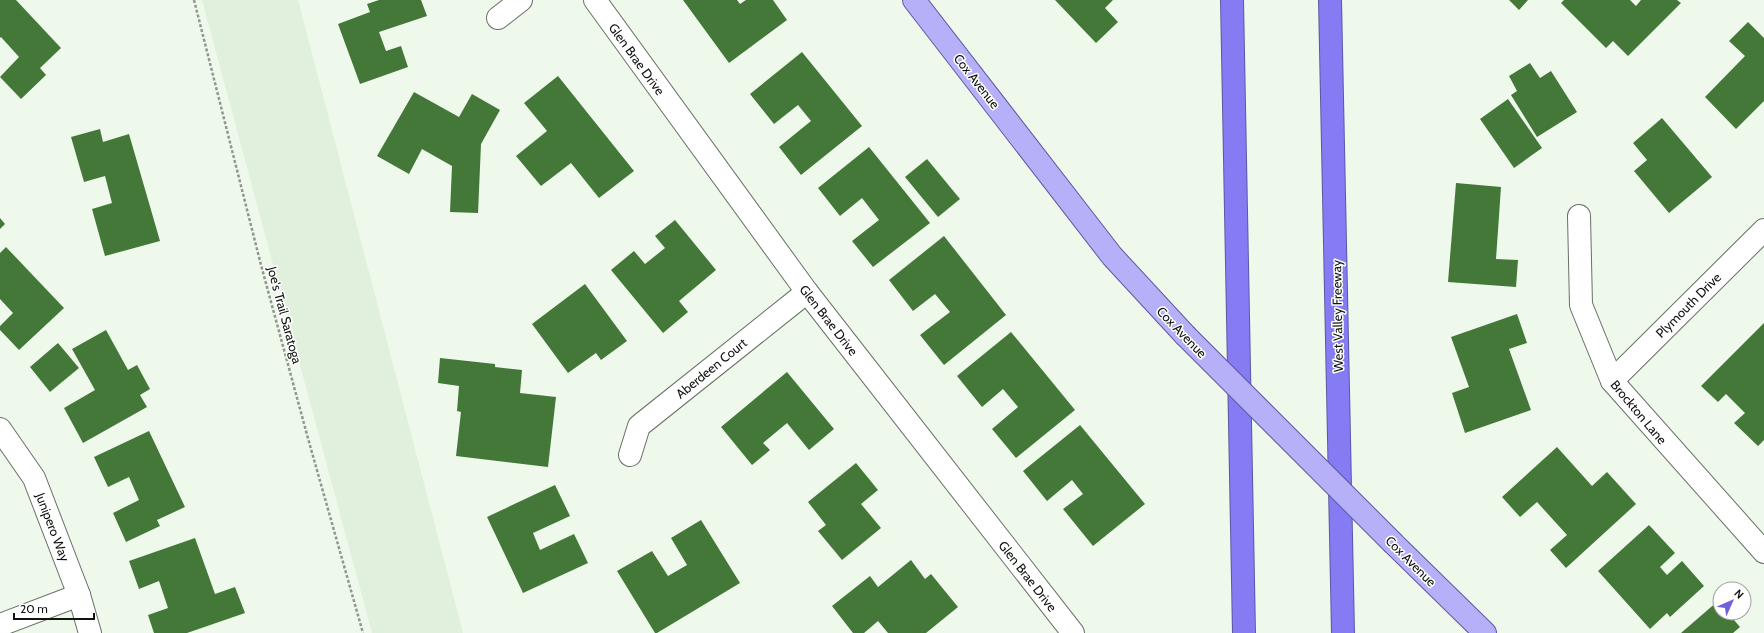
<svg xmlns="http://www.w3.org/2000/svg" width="1764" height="633" font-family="Cabin,sans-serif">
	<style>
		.built { fill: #e0f0dc }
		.building { fill: #437839 }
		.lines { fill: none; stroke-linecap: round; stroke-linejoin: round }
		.minor-casing { stroke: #677166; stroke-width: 24 }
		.major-casing { stroke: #5c58a4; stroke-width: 24 }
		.highway-casing { stroke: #5c58a4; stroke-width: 24 }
		.path { stroke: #8f978e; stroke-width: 2.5; stroke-dasharray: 3 2; stroke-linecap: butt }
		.minor { stroke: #fff; stroke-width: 22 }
		.major { stroke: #b6b0f8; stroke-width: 22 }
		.highway { stroke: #857cf4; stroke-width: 22 }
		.major-bridge-casing { stroke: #5c58a4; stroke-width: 24; stroke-linecap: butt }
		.major-bridge { stroke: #b6b0f8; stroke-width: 22 }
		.labels { text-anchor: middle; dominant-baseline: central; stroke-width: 3; stroke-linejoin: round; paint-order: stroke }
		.street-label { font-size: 13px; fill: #101410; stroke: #fff }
	</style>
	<rect width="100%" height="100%" fill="#eef9ec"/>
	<!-- built -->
	<polygon class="built" points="202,0 298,0 463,633 372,633"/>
	<!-- building -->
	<g class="building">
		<polygon points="0,0 16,0 61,48 40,68 46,75 21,99 0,77 19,57 1,37 0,38"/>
		<polygon points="379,0 421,0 427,16 379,32 386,51 401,46 408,67 360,84 338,24 370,12 367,4"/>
		<polygon points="683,0 737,0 740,4 746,0 773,0 787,20 729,63"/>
		<polygon points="1055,0 1113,0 1105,8 1118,22 1096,43"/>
		<polygon points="1509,0 1528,0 1519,10"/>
		<polygon points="1564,0 1630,0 1636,6 1641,0 1677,0 1681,3 1628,56 1613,41 1606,48 1561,3"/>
		<polygon points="1748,22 1764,38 1764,101 1736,129 1705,97 1745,56 1729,41"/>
		<polygon points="802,52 862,126 801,175 779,147 811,121 798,105 774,124 750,94"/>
		<polygon points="1530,63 1540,78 1551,71 1577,112 1537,137 1511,95 1517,91 1509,76"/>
		<polygon points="558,76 634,171 599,198 571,163 541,186 516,156 547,131 524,103"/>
		<polygon points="414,92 459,117 472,94 500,110 481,144 478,213 450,212 452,166 422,149 409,174 377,156"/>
		<polygon points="1508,99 1542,148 1514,168 1480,119"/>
		<polygon points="1662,118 1712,177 1669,213 1634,171 1647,160 1633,143"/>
		<polygon points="100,129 103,142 129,134 160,241 105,256 92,209 112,203 105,176 84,182 71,137"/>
		<polygon points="869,147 930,223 873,267 852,241 879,220 862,198 840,216 818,188"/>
		<polygon points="927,159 960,199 938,217 905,177"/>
		<polygon points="1456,183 1501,187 1496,259 1518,260 1516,287 1448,282"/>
		<polygon points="0,218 5,224 0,229"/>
		<polygon points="675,220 716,270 679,301 688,312 663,333 611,270 634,251 645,264 665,248 655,236"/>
		<polygon points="944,236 1006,315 944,365 920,335 950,312 935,294 913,311 889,280"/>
		<polygon points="6,247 64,308 19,350 0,330 0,326 13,313 0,299 0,253"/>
		<polygon points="585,284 627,341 601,360 596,353 568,373 532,324"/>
		<polygon points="1517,314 1527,343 1509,349 1531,410 1465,433 1452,393 1469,387 1451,337"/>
		<polygon points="1764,323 1764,440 1758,446 1734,423 1745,413 1726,394 1718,402 1701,386"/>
		<polygon points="106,330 128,370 137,365 150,389 140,395 147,407 83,443 64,408 95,390 72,349"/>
		<polygon points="1011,332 1075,410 1016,458 992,429 1018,407 1003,389 982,407 957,376"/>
		<polygon points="58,343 79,368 50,392 30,367"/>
		<polygon points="440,358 495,364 495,367 522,370 520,393 556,397 548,467 456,456 461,412 457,411 459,386 438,383"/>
		<polygon points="787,372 834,429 809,450 787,423 763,443 770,450 752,465 721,427"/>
		<polygon points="1080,425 1145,504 1093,546 1063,509 1083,494 1072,480 1047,501 1023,471"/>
		<polygon points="149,431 185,507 157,520 160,526 126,542 113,513 139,500 129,477 108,487 94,457"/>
		<polygon points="1557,447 1592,486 1607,472 1636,504 1566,568 1550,550 1567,535 1537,502 1520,517 1502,497"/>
		<polygon points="856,463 878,490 861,504 881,528 842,560 818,531 826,525 808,502"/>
		<polygon points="555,485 570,516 533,533 540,550 574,534 588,563 523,593 487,517"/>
		<polygon points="701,520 740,583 657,633 655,633 617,571 652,551 668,576 687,565 671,538"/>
		<polygon points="1649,525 1675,553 1660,567 1667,575 1682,561 1704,586 1670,617 1667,613 1650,629 1598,571"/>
		<polygon points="195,538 215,594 235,587 245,613 187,633 154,633 148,615 168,608 159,581 139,589 129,561"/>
		<polygon points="911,560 925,579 931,574 958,607 926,633 888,633 878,621 864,633 853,633 832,606 870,576 878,587"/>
		<polygon points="1718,601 1720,604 1720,613 1728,613 1740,627 1733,633 1681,633"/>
	</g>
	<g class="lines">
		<!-- minor casing -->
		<g class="minor-casing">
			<g id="minor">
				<polyline points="595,0 807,292 1073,633"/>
				<polyline points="498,18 521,0"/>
				<polyline points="1579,216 1581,305 1612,381 1764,552"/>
				<polyline points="1612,381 1764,230"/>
				<polyline points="0,429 34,478 79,595 90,633"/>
				<polyline points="630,455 639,426 807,292"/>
				<polyline points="0,625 79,595"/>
			</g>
		</g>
		<!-- major casing -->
		<g class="major-casing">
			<g id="major">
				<polyline points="914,0 1112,256 1185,335"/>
				<polyline points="1394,544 1485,633"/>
			</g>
		</g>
		<!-- highway casing -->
		<g class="highway-casing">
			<g id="highway">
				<polyline points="1232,0 1244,633"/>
				<polyline points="1330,0 1343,633"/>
			</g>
		</g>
		<!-- path -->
		<polyline class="path" points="194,0 261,265 309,442 363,633"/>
		<!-- minor -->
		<use href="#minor" class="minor"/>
		<!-- major -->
		<use href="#major" class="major"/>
		<!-- highway -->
		<use href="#highway" class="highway"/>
		<!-- major-bridge casing -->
		<g class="major-bridge-casing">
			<polyline id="major-bridge" points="1185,335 1394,544"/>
		</g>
		<!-- major-bridge -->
		<use href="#major-bridge" class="major-bridge"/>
	</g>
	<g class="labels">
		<!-- street labels -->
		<g class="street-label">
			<text transform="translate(637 59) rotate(54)">Glen Brae Drive</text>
			<text transform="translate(977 81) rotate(52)">Cox Avenue</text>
			<text transform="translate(1688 305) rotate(-45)">Plymouth Drive</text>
			<text transform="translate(285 315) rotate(75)">Joe's Trail Saratoga</text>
			<text transform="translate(1337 316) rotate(-91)">West Valley Freeway</text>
			<text transform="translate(829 320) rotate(52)">Glen Brae Drive</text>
			<text transform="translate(1182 332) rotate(46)">Cox Avenue</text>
			<text transform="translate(711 368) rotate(-39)">Aberdeen Court</text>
			<text transform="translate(1639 412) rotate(50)">Brockton Lane</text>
			<text transform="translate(53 527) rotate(69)">Junipero Way</text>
			<text transform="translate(1411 561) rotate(45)">Cox Avenue</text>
			<text transform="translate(1028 576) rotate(52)">Glen Brae Drive</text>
		</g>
	</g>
	<!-- north arrow -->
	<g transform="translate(1732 601) rotate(45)"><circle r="19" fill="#ffffff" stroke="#9fa19f"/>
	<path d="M0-3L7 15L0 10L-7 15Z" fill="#6e61db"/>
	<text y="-6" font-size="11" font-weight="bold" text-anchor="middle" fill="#101410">N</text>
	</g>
	<!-- scale -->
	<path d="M14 613v6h80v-6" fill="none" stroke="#101410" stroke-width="2"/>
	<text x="20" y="613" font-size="12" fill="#101410" stroke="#ffffff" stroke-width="3" paint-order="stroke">20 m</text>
</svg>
